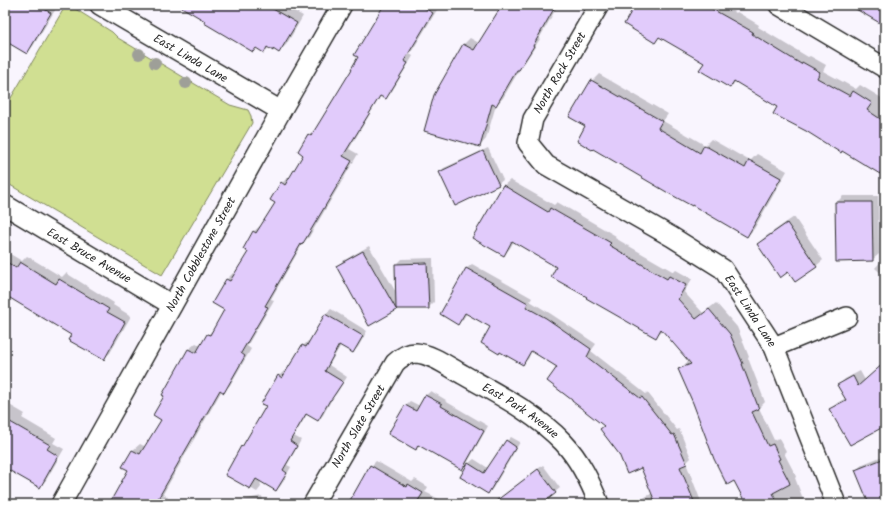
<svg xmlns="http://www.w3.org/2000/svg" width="890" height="509" font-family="Kalam,sans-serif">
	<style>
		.green { fill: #d0df92; stroke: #7e855e }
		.shadow { fill: #0003 }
		.building { fill: #e1cbfb; stroke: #2b2b2b }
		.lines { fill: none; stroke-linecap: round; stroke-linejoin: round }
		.minor-casing { stroke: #2b2b2b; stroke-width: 22 }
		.minor { stroke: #fff; stroke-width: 19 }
		.tree { fill: #9e9f98 }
		.labels { text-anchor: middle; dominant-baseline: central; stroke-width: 4; stroke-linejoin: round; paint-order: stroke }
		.street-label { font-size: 12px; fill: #2b2b2b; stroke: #fff }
	</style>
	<rect width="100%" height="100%" fill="#f9f5fe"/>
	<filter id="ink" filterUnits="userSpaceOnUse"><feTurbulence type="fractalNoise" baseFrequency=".025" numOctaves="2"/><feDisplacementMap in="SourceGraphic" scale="8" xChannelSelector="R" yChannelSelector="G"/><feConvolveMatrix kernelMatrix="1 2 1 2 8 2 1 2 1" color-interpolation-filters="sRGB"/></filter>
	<g filter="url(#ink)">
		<!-- green -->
		<polygon class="green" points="66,5 69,5 112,32 118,38 230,105 248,110 251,116 252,123 162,275 5,182 5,108"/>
		<!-- shadow -->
		<g class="shadow">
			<polygon points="5,5 54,5 57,7 33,46 27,52 5,40"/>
			<polygon points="180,5 283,5 303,16 286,45 279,51 269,47 264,52 257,47 253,51"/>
			<polygon points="385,5 440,5 410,54 413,56 392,91 386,98 381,95 349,149 358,154 309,237 304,241 271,299 274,300 247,346 251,349 230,385 224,391 222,390 163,494 168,497 163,504 110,504 129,470 124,467 133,450 140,444 146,447 162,419 166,396 163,394 189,349 196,343 202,346 208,335 215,328 225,310 227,279 233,273 236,274 250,251 253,232 260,226 262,226 276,202 282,183 288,177 291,178 305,154 309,135 315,129 317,129 353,69"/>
			<polygon points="496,5 558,5 539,39 540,39 525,62 521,67 503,98 496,105 486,139 480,146 464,44 470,38 479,43 501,8"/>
			<polygon points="636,5 723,5 736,13 737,12 759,25 758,27 808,57 810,56 826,65 823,71 856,89 860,85 885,100 885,176 842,150 778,107 736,81 730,87 705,62 660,36 655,41"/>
			<polygon points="599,74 668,114 663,121 705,145 711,139 750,161 757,154 787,171 754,229 747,236 587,126 592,81"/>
			<polygon points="488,148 503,180 498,184 440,172 444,168"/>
			<polygon points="510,180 554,205 557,202 616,236 615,238 674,272 676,270 692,279 684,292 703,313 716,303 737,327 749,357 748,358 765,402 759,408 774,440 779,438 786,451 784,453 795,474 796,477 795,478 805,504 747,504 734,480 680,369 686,363 690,361 663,330 656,336 558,266 514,241 510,248 504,255 503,186"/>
			<polygon points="843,196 878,196 879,254 872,260 836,203"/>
			<polygon points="794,217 823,260 816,266 788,271 758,244 765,237"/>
			<polygon points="369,246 397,294 396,265 402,259 433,258 434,302 428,308 397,308 396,309 337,266 343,261"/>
			<polygon points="5,251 22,261 27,256 62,277 66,273 114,303 113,305 131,316 110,353 103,359 73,334 11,298 7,302 5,300"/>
			<polygon points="885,257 885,277 875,268"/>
			<polygon points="472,264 532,298 530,301 551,314 596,344 591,351 646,394 647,392 677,430 679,429 691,458 686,463 702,504 640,504 640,502 645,497 653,493 642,467 620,454 605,425 558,367 532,350 528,359 522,364 491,327 467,313 463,319 458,324 466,269"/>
			<polygon points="331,309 367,331 358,347 353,352 341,345 329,365 347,377 336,394 333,397 323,415 318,420 307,414 294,436 301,440 287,465 291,467 281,485 276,490 260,480 261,487 257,492 226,474 242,447 246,443 267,406 279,376 284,371 287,372 303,346 308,341 310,342 326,314"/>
			<polygon points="885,363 885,424 830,410 837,403 846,398 838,386 845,379 860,371 865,380"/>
			<polygon points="431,391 446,400 445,401 488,426 466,465 461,469 420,445 416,449 389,434 406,405 410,401 420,406 426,395"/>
			<polygon points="5,395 9,398 6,403 25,414 22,418 56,438 53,443 64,449 46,480 39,487 5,467"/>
			<polygon points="511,437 520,442 493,488 488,493 461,477 469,463 474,459 488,468 507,441"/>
			<polygon points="885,455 885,504 870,504 856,470 863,464"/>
			<polygon points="376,461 412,482 415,479 428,487 425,492 439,499 436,504 355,504 371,466"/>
			<polygon points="543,465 560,488 540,504 509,504 503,496 508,492"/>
			<polygon points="262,496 264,504 222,504"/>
		</g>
		<!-- building -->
		<g class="building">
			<polygon points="5,5 37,5 51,13 27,54 5,41"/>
			<polygon points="178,5 266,5 297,23 279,53 273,49 273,51 267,47 264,53 256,48 253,52 204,23 205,21"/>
			<polygon points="384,5 420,5 433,13 404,61 408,63 386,99 380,96 343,156 352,161 302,245 301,244 265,306 268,307 241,353 245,356 224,393 220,390 155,504 109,504 128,470 122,467 132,450 140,454 161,420 153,415 164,396 162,395 188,349 196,353 207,334 210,335 224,310 212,303 226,279 230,281 248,252 243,249 253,231 256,233 275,203 270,200 281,182 285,185 303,155 298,151 308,134 311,136 352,69 351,69 358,57 354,55"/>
			<polygon points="502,5 556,5 533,46 534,46 519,70 517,70 496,106 492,104 480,147 424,131 434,95 463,44 474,50"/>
			<polygon points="635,5 705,5 753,32 752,34 801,64 802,62 820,72 817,78 850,96 853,91 872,103 867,110 885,122 885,165 880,174 842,151 841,153 806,131 773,114 777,107 734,81 730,88 699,70 704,63 659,37 655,43 624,24"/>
			<polygon points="849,5 885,5 885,26"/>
			<polygon points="591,80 662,121 658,128 700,153 704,145 745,168 749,160 781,178 747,237 692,205 692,206 670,194 593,149 592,150 577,141 585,126 569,117"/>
			<polygon points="483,151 499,185 455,206 439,172"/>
			<polygon points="503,185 548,212 550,208 611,243 609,245 667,279 669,276 686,285 678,299 696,319 709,309 730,334 743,364 742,364 759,409 752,412 768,446 773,444 780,459 778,460 789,481 790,484 773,493 778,504 746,504 734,481 727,485 714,459 693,403 678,369 691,364 661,329 656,338 586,298 587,297 551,277 556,267 512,241 504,256 472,238"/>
			<polygon points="835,202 872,202 873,261 836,262"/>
			<polygon points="787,223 817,267 795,282 788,272 780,278 757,244"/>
			<polygon points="363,251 396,309 395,264 427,263 429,309 396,309 397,310 369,326 336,266"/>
			<polygon points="5,261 16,268 20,262 56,284 59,279 109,309 107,312 125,322 104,360 68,340 71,335 5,295"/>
			<polygon points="466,268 528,303 526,307 546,318 591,349 587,357 640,398 642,397 672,435 674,434 687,464 680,467 695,504 656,504 641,468 627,474 619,454 600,429 604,426 572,401 572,400 547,381 557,367 531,351 523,365 500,352 499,354 481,343 490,327 465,313 458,325 440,314"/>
			<polygon points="325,314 363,336 353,353 339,345 325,371 343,382 331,400 330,400 318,421 306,414 290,441 297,446 283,470 287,473 276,491 256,479 250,489 225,475 241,446 242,447 266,406 261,404 278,375 282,378 302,345 306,347"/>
			<polygon points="885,362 885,426 850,445 829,409 846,400 837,385 853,376 858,386"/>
			<polygon points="425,395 442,404 441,406 484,431 462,470 418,445 416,450 388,434 405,405 416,411"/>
			<polygon points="5,419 50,445 47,449 58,456 40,488 5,468"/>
			<polygon points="506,440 516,447 488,494 460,477 468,463 484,473"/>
			<polygon points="885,458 885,504 869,504 855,470"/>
			<polygon points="370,465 407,487 408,484 423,493 416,504 348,504"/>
			<polygon points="538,469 556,493 542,504 492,504"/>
		</g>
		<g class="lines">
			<!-- minor casing -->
			<g class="minor-casing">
				<g id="minor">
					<path id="s1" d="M100,5L281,111"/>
					<path id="s2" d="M599,5L533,119L528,143L546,165L672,237L723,269L774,347L836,504"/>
					<polyline points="779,5 885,68"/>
					<path id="s3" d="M5,205L172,305"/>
					<polyline points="774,347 847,317"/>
					<path id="s4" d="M61,504L281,111L342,5"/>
					<path id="s5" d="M313,504L395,363C401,357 407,353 416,353C432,354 449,367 462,374C497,394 534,412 563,442C580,460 590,481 599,504"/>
				</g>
			</g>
			<!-- minor -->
			<use href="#minor" class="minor"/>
		</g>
		<!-- trees -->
		<g class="tree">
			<circle cx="139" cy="54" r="6"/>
			<circle cx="155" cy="63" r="6"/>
			<circle cx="186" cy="83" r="6"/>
		</g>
	</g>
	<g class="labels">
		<!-- street labels -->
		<g class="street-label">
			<text stroke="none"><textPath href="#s1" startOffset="105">East Linda Lane</textPath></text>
			<text transform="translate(560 73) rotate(-60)">North Rock Street</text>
			<text stroke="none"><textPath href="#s4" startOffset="286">North Cobblestone Street</textPath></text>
			<text stroke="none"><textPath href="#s3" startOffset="98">East Bruce Avenue</textPath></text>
			<text stroke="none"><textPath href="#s2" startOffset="440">East Linda Lane</textPath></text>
			<text stroke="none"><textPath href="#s5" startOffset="307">East Park Avenue</textPath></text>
			<text stroke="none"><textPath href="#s5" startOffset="90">North Slate Street</textPath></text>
		</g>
	</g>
	<!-- margin -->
	<rect width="890" height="509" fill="none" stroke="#fff" stroke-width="20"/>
	<rect x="10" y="10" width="870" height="489" fill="none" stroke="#2b2b2b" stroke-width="1.5" filter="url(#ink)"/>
</svg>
